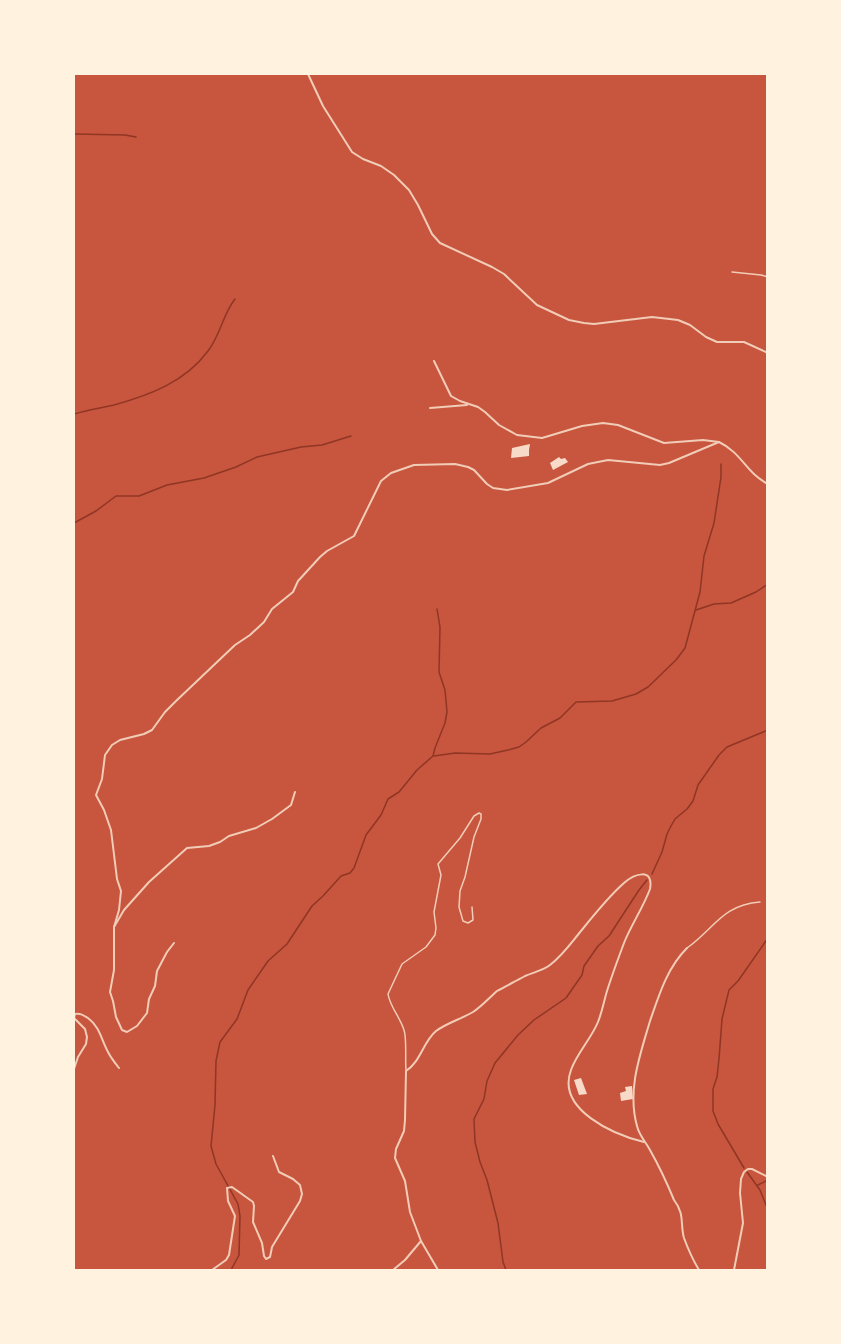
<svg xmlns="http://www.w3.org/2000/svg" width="841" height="1344" font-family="Merriweather,serif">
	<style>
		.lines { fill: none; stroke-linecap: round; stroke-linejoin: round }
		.stream { stroke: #8f3625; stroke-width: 1.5 }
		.building { fill: #f7dbc8 }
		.service { stroke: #f1ccb7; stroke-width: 1.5 }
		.minor { stroke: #f1ccb7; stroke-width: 2 }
	</style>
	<rect width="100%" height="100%" fill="#c8553d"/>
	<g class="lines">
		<!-- stream -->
		<g class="stream">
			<polyline points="74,134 125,135 136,137"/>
			<path d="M74,414C87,410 100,408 114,405C150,395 185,382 208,351C220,336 223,314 235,299"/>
			<polyline points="74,523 96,511 116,496 139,496 167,485 204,478 236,467 257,457 301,447 322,445 351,436"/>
			<polyline points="696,610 714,604 731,603 756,592 768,584"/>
			<polyline points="434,756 455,753 490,754 508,750 519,747 526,742 541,728 560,718 576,702 612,701 636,694 648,687 676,660 685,648 700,592 704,556 714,523 721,477 721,464"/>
			<polyline points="652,874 662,852 667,834 671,826 675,819 687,809 693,801 698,785 719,755 727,747 768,730"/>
			<polyline points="744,1168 718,1124 713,1111 713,1089 717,1077 719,1059 722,1019 729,990 738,981 768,938"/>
			<polyline points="747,1172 760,1190 768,1210"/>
			<polyline points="758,1185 768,1180"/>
			<polyline points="231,1270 239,1255 240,1216 238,1204 216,1164 211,1146 215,1105 216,1061 220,1042 237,1019 248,990 268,961 287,944 312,906 323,896 341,876 350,873 354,868 366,835 381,815 388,799 399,792 417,770 433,756 435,748 445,723 447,712 445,690 439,672 440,627 437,609"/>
			<polyline points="506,1270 503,1262 498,1223 487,1180 480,1162 475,1142 474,1119 484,1099 487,1081 495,1063 518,1035 534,1020 566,998 582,975 584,966 598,946 609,936 639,890 647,880"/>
		</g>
	</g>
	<!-- building -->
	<g class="building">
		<polygon points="530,444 529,450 529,456 511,458 512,448"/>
		<polygon points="559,457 561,459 565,458 568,462 553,470 550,463"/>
		<polygon points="581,1078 587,1094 579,1095 574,1080"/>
		<polygon points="632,1086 633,1099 621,1101 620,1093 626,1091 625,1087"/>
	</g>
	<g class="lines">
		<!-- service -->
		<g class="service">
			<polyline points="732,272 761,275 768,277"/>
			<path d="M687,948C715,928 722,905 760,902"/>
			<path d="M406,1070C405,1059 407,1039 404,1030C400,1017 390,1007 388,994L402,964L426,947L435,935L436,928L434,912L441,875L438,864L460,838L474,816L479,813L481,814V819L474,837L465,877L460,891L459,907L463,921L468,923L473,920L472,907"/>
		</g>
		<!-- minor -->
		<g class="minor">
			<polyline points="308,74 323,106 352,152 363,159 381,166 394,175 409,190 418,205 432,234 440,243 492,267 504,274 537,305 569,320 584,323 594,324 652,317 678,320 690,325 706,337 717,342 744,342 768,353"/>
			<polyline points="434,361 451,396 460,401 478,407 485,412 499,425 517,435 542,438 582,426 603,423 618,425 664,443 703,440 719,442"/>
			<polyline points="430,408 467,405"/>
			<path d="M114,927L119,910L121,891L117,879L111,830L104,810L96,795L102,779L105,755L112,745L120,740L144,734L152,730L165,712L176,701L235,645L250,635L264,622L272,609L293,592L298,581L320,557L327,551L354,536L381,481L391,473L414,465L455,464L468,467L474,470L487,484L493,488L507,490L548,483L588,464L608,460L660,465L669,463L719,442C742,453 746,473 768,484"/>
			<polyline points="174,943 167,952 157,971 155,986 149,999 147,1013 137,1026 127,1032 122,1030 116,1017 113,1001 110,992 114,970 114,927 124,910 149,882 187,848 209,846 220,842 229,836 256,828 272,819 291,805 295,792"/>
			<path d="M687,948C667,968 659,995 650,1021C640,1055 627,1090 637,1126C639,1135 645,1141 650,1150C659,1166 667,1183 674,1200C685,1214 680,1224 684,1238C688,1249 693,1260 699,1270"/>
			<path d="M74,1069L78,1057L86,1044L87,1037L85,1029L74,1018L75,1014C80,1013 83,1015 88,1018C100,1027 101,1039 108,1052C111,1058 115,1063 119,1068"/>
			<polyline points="212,1270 226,1260 229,1255 235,1216 228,1201 227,1188 232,1187 253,1202 254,1206 253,1222 262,1243 264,1256 266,1259 270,1257 272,1247 300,1201 302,1194 300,1185 293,1179 279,1172 273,1156"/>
			<polyline points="393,1270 405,1260 421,1241"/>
			<path d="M438,1270L421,1241L410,1212L405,1181L395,1158L396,1149L404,1131L405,1120L406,1071C421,1061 423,1042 436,1031C447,1023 461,1019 473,1012C482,1006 489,998 497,991C506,986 516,981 525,976C534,972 542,971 550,965C563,955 571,943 581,931C593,916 609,896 624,883C634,874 654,867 650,889C643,908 631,925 624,943C618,959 612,975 607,991C604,1001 602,1012 598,1022C591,1039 577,1053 571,1070C556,1110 615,1135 644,1142"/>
			<polyline points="734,1270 743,1223 740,1193 741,1179 744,1172 748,1169 752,1169 768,1177"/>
		</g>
	</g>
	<!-- border -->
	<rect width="841" height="1344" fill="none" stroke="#fff3e0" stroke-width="150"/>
</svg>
